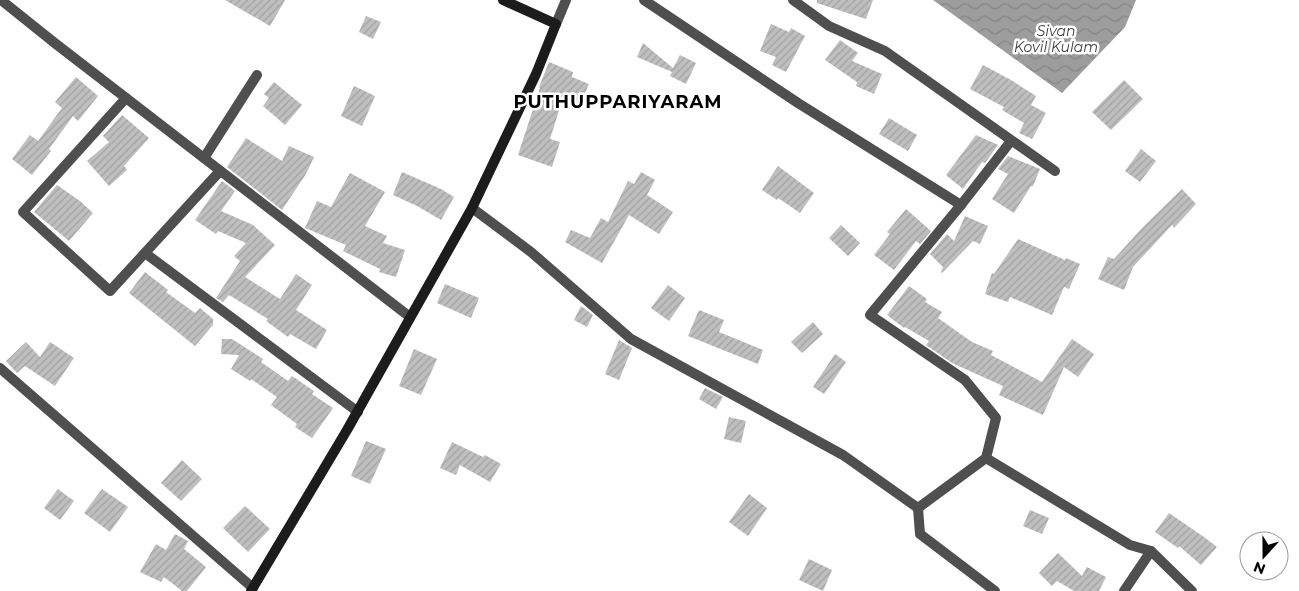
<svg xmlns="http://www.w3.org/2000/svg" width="1299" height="591" font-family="Montserrat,sans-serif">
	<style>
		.water { fill: url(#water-waves) }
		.building { fill: url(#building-hatch) }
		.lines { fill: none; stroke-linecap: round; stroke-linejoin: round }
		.street { stroke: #4f4f4f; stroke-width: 10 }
		.secondary { stroke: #1c1c1c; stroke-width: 10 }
		.labels { text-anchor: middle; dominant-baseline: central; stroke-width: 5; stroke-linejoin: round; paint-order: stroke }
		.water-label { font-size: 14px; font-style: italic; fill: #3e3e3e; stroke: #fff }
		.district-label { font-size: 18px; font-weight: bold; letter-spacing: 1px; fill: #000; stroke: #fff }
	</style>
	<defs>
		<pattern id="water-waves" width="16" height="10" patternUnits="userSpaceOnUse" patternTransform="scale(1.25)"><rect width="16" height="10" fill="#9d9d9d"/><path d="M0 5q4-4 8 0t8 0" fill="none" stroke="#858585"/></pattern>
		<pattern id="building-hatch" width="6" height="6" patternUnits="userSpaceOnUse" patternTransform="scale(1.25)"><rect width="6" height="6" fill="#bfbfbf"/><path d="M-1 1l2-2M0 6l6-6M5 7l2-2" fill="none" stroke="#a2a2a2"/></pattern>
	</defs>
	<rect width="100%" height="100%" fill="#fff"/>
	<!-- water -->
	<polygon class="water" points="933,0 1136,0 1125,27 1062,93"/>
	<!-- building -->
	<g class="building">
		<polygon points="225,0 285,0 270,26"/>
		<polygon points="817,0 873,0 866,19 817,3"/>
		<polygon points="366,16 381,22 373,39 359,32"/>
		<polygon points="771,24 789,32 791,28 805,36 786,72 772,65 776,57 760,51"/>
		<polygon points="840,40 858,53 852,61 882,74 874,94 856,86 857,82 825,60"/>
		<polygon points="643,43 673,68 680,55 696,63 686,84 670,76 672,72 637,57"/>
		<polygon points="549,62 573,72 572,77 589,84 578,108 562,101 550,139 560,142 552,167 518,155 540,88 539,87"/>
		<polygon points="983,65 1011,80 1036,96 1031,105 1046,113 1032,139 1019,133 1024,123 1002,110 1004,107 970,89"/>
		<polygon points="76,77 98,96 78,121 73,116 49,149 51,151 32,175 12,159 30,135 38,141 62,108 55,102"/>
		<polygon points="1124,80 1143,99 1111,130 1092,112"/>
		<polygon points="274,82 302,105 285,125 263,106 269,98 264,94"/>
		<polygon points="354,86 375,96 362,126 341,116"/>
		<polygon points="122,115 149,138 124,166 127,170 109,186 87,161 109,142 103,136"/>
		<polygon points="889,118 917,135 908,151 879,134"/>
		<polygon points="976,135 998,145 985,163 982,162 963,189 946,175"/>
		<polygon points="246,138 282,161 289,146 314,157 306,174 282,210 227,167"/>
		<polygon points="1141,149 1156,161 1140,182 1125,171"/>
		<polygon points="1008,156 1040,169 1033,186 1031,186 1014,213 992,199 1008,174 998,169"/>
		<polygon points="778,166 814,193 800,213 778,198 777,200 762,190"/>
		<polygon points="402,172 441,189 454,197 441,220 417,206 393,195"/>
		<polygon points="641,172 655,180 647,195 673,212 659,234 629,215 602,263 565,242 571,230 590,238 601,218 608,222 628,181 634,184"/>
		<polygon points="350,173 385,192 365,226 387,236 383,243 405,250 396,277 379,272 380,269 343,251 346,245 305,228 317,201 331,207"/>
		<polygon points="222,181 235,191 221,211 253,225 275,245 245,277 280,299 296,274 312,285 296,310 327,330 316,349 290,334 288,337 266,321 268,319 229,295 223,302 216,298 240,261 234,256 246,243 218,231 216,234 195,220"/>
		<polygon points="57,185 80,201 93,213 69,241 34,212"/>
		<polygon points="1182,189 1196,204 1174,228 1172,225 1133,267 1124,290 1098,279 1108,257 1114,259 1142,228"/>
		<polygon points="906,209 931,231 920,244 916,241 894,270 874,255 890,234 887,232"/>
		<polygon points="965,216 988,226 980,244 973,241 942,273 941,272 943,267 930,254 947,234 954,241"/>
		<polygon points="841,225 860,243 848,256 829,238"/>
		<polygon points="1018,239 1065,260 1066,258 1080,264 1069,289 1064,287 1052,315 1010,297 1008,302 985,294 992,273 994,274"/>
		<polygon points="145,272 168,290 166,292 195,313 200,308 213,319 213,325 195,346 129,293"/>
		<polygon points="445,284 479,298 471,318 437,303"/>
		<polygon points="668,285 685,298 669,321 651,308"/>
		<polygon points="909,286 927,299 925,302 942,312 938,318 972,342 993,351 991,355 1042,382 1072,339 1094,354 1078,377 1064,367 1043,415 999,395 1003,386 952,363 926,345 929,341 905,327 904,328 887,315"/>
		<polygon points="581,306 593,315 587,327 574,320"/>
		<polygon points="699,310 724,320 719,332 763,350 758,364 688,336"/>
		<polygon points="813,322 823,334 802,353 791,342"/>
		<polygon points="222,339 232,339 263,359 261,362 288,381 292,376 314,391 312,394 333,408 312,438 295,427 297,424 271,405 277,397 251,379 250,381 231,369 239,355 221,354"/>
		<polygon points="619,340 632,348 619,380 605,374"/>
		<polygon points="26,342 40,357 50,342 74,358 55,386 25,366 17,373 6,361"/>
		<polygon points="414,349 437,359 421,395 399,386"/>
		<polygon points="835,354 846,362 824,394 813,387"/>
		<polygon points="705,388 723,397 716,409 699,399"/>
		<polygon points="729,417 746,421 741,443 724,439"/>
		<polygon points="366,441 386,449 370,484 351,476"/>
		<polygon points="452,442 483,457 485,455 501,464 490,482 460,465 456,475 440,468"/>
		<polygon points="182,460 202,479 181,501 161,483"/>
		<polygon points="58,489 74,501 60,520 44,508"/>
		<polygon points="102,489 128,507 110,532 84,513"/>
		<polygon points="749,494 767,508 748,536 729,522"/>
		<polygon points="245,506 270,529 248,552 223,528"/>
		<polygon points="1030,510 1049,518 1042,534 1023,526"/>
		<polygon points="1169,513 1204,537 1217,547 1201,565 1179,546 1178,548 1155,532"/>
		<polygon points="175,534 188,541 184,549 206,567 187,591 182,591 164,577 161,582 140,572 156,544 166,550"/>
		<polygon points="1058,553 1082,576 1087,567 1106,577 1099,591 1074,591 1057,581 1052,586 1039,573"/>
		<polygon points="809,559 832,570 823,591 799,580"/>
	</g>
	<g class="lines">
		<!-- street -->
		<g class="street">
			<polyline points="1,0 56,44 410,317"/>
			<polyline points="644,0 798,103 961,205"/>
			<polyline points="793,0 829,26 885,51 1055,171"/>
			<polyline points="556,24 566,0"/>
			<polyline points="126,98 23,212 110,291 220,171"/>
			<polyline points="204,158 257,75"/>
			<polyline points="472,208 531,252 631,339 843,455 918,508 920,534 995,591"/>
			<polyline points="145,253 358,412"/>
			<polyline points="0,368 253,588"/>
			<polyline points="986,458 1130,545 1151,551"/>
			<polyline points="918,508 986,458 996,418 965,380 870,315 961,205 1011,141"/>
			<polyline points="1124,591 1151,551 1192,591"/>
		</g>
		<!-- secondary -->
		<polyline class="secondary" points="251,591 347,430 472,208 536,74 556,24 503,0"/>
	</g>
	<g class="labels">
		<!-- water labels -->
		<g class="water-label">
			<text x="1056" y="31">Sivan<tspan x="1056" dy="16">Kovil Kulam</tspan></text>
		</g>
		<!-- district labels -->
		<g class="district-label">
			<text x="618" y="102">PUTHUPPARIYARAM</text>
		</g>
	</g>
	<!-- north arrow -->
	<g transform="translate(1264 556) rotate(201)"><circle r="24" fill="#ffffff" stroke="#999999"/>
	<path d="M0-4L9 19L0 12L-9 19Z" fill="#000000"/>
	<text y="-8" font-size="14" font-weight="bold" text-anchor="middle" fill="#000000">N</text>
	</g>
</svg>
